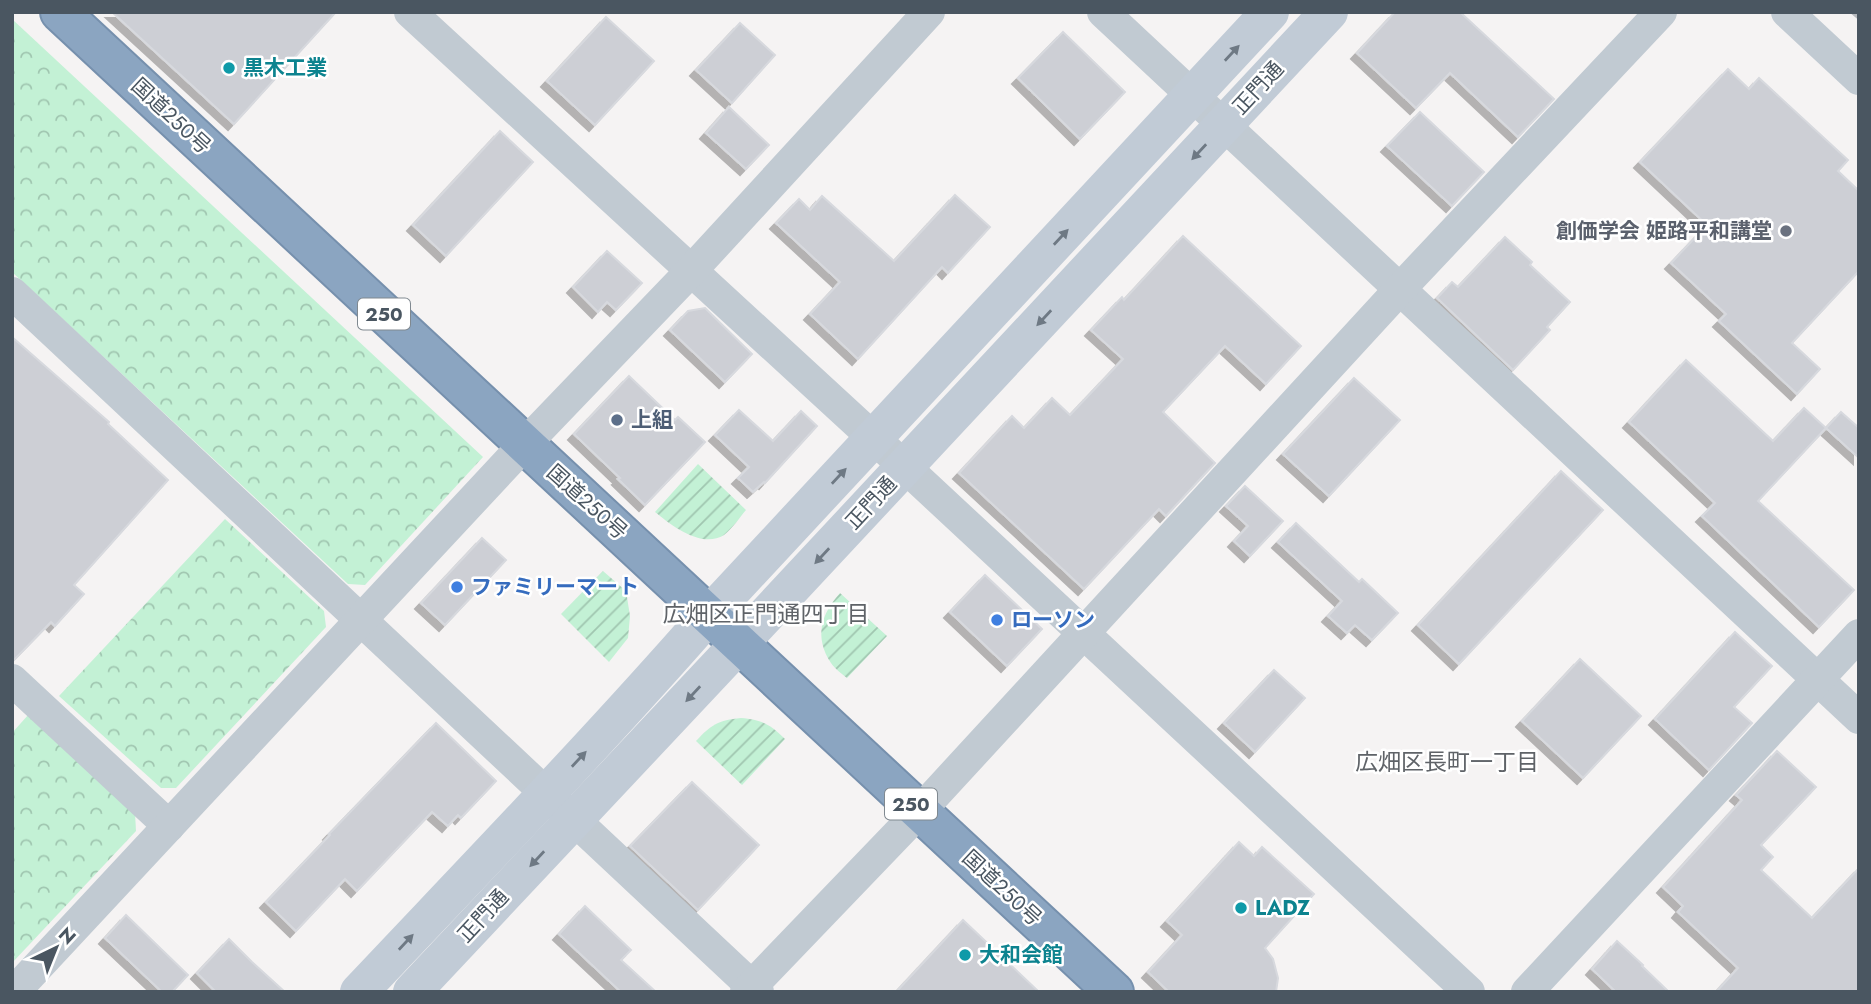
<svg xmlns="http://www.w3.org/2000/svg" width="1871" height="1004" font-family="Jost,'Noto Sans JP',sans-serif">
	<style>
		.park { fill: url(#park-crowns) }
		.garden { fill: url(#garden-furrows) }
		.building { fill: #cdcfd5; stroke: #d7d9de; stroke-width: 2; filter: url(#shadow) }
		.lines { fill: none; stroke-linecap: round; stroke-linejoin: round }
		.highway-casing { stroke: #7690ad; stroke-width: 42 }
		.street { stroke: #c1cad2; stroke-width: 32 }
		.secondary { stroke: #c1cbd6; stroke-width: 38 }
		.highway { stroke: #8ba5c1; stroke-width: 38 }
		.rail { stroke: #b5b8bd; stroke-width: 5 }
		.oneway { fill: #6e7984 }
		.culture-dot { fill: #0f9aa8; stroke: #fff; stroke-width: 2.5 }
		.worship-dot { fill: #6b7280; stroke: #fff; stroke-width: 2.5 }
		.service-dot { fill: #5c6f8a; stroke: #fff; stroke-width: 2.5 }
		.shop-dot { fill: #3f7fe0; stroke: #fff; stroke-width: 2.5 }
		.labels { text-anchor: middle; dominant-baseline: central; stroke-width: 5; stroke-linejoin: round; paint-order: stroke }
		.shield { fill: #fff; stroke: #808990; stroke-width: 2 }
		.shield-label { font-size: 19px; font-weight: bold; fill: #4a5661 }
		.culture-label { font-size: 21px; font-weight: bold; fill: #0d838f; stroke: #fff; text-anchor: start }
		.street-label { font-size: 21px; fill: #4a5661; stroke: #fff }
		.worship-label { font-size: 21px; font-weight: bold; fill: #5b616d; stroke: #fff; text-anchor: end }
		.service-label { font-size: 21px; font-weight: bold; fill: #4e5e75; stroke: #fff; text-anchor: start }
		.shop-label { font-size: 21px; font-weight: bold; fill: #366cbe; stroke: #fff; text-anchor: start }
		.neighbourhood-label { font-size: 23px; fill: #5f6368; stroke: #fff }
	</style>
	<defs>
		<pattern id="park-crowns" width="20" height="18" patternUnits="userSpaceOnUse" patternTransform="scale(1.75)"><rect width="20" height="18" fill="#c3f1d5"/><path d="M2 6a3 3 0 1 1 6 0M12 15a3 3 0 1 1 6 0" fill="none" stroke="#a0c6b0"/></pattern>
		<pattern id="garden-furrows" width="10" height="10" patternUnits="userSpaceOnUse" patternTransform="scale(1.75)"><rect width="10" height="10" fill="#c3f1d5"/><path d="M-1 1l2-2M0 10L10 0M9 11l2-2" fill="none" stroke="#a0c6b0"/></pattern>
		<filter id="shadow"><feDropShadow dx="-6" dy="6" stdDeviation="0" flood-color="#0004"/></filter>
	</defs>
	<rect width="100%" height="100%" fill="#f5f3f3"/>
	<!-- park -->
	<g class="park">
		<polygon points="12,19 483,457 365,585 348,584 12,272"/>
		<polygon points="225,519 324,611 326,627 176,788 161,788 59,696"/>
		<polygon points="29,714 135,813 136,831 12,963 12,733"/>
	</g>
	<!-- garden -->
	<g class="garden">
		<path d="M698,464L746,510C740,517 732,529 724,535C702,549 672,526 655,512Z"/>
		<polygon points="603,571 626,591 630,616 628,638 609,662 561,614"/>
		<path d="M840,593L887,636L847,678C842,674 835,669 831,663C814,637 821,614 840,593Z"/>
		<path d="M741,718C762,720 770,724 785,739L742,785L696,741C711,725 718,720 741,718Z"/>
	</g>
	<!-- building -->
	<g class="building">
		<polygon points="112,12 336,12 234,124"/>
		<polygon points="1395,12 1460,12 1554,99 1518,137 1450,73 1416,108 1357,53"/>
		<polygon points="606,17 654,61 595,125 547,81"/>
		<polygon points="740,23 775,55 732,103 696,70"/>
		<polygon points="1063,32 1125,92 1080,139 1018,78"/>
		<polygon points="1728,69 1749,89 1759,78 1848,160 1838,171 1859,191 1859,271 1792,343 1820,369 1797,394 1719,321 1726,314 1671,263 1707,225 1640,162"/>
		<polygon points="729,107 769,145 746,169 706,133"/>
		<polygon points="1420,112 1484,172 1452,206 1387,146"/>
		<polygon points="500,131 533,162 446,256 413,225"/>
		<polygon points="955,195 990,227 948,273 942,267 858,359 810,314 840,282 776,223 799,199 810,210 822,196 894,261"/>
		<polygon points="1183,236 1301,346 1266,384 1225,346 1163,412 1215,463 1166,516 1159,509 1084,589 959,473 1012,416 1024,428 1052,398 1070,415 1123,359 1091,330 1122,297 1124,300"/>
		<polygon points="1505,237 1532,262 1530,265 1570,302 1547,327 1550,330 1513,370 1437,298 1452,282 1458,287"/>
		<polygon points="607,251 642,283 616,310 607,302 598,312 573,287"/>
		<polygon points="705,308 752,354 725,382 670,330 688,311"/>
		<polygon points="12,337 109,422 108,424 168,480 74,585 84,594 55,626 51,622 12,662"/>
		<polygon points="1686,360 1773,441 1804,408 1826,428 1758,501 1854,590 1819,627 1702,516 1715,503 1629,422"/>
		<polygon points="629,376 675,420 678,417 705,442 645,505 618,479 620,478 574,434"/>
		<polygon points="1354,378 1400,420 1329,496 1283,454"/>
		<polygon points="739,410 773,441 801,411 817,426 765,483 764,482 753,492 738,478 749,467 715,435"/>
		<polygon points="1841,412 1859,428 1859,458 1826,428"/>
		<polygon points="1561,471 1603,510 1459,664 1418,625"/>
		<polygon points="1245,486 1283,521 1250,556 1234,541 1248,526 1226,506"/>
		<polygon points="1296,523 1359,582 1362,579 1398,613 1372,640 1355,625 1347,633 1328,616 1342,601 1278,542"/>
		<polygon points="482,538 506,560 445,625 421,603"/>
		<polygon points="985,575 1042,629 1007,666 950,612"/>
		<polygon points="1735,632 1772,666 1734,707 1752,723 1709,770 1655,719"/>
		<polygon points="1580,659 1641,716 1583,778 1522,721"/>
		<polygon points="1274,670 1305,698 1255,752 1224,723"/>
		<polygon points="436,723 496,781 461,818 458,815 448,826 432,812 357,891 345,879 296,931 266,902 330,835 329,834"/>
		<polygon points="1777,751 1816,787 1761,845 1773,857 1761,870 1812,918 1859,868 1859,992 1716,992 1738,968 1678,912 1683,906 1663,887 1742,800 1736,795"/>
		<polygon points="692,782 759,845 698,910 630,846"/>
		<polygon points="1239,842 1254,856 1262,847 1314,894 1265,948 1273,959 1278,978 1276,992 1169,992 1148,972 1182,935 1167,921"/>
		<polygon points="585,906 631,950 621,960 656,992 621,992 559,934"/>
		<polygon points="126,915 188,975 172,992 162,992 105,938"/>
		<polygon points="963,920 1039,992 896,992"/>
		<polygon points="229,939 252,962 285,992 216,992 197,973"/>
		<polygon points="1617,941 1643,965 1642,966 1669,992 1616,992 1592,969"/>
	</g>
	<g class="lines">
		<!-- highway casing -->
		<g class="highway-casing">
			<polyline id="highway" points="60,12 1114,992"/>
		</g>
		<!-- street -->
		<g class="street">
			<polyline points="410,12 905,467 1469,992"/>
			<polyline points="1103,12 1859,718"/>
			<polyline points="1787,12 1859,79"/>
			<polyline points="12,293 758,992"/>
			<polyline points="12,680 169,826"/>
			<polyline points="14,992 524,445 691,271 929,12"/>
			<polyline points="746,992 919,812 1400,289 1661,12"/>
			<polyline points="1527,992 1859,635"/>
		</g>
		<!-- secondary -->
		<g class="secondary">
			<path d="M359,992C477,867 596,744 709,615L1270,12"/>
			<polyline points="412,992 739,644 1329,12"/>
		</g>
		<!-- highway -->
		<use href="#highway" class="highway"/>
		<!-- rail -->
		<polyline class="rail" points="1853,12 1859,17"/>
	</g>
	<!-- one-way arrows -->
	<defs><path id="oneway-solid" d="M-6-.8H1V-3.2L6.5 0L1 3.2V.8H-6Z" transform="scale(1.75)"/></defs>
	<g class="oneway">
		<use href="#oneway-solid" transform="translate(1232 53) rotate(-47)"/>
		<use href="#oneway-solid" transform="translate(1199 152) rotate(133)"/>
		<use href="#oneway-solid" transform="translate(1061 237) rotate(-47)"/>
		<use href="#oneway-solid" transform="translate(1044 318) rotate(133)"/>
		<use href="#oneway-solid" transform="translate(839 476) rotate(-47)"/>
		<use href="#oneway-solid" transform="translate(822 556) rotate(133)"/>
		<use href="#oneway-solid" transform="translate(693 694) rotate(133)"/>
		<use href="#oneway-solid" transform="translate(579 759) rotate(-47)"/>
		<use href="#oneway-solid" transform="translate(537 859) rotate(133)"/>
		<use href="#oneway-solid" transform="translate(406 942) rotate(-47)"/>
	</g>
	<!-- markers -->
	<g class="culture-dot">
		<circle cx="229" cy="68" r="7"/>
		<circle cx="1241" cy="908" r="7"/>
		<circle cx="965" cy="955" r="7"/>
	</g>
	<circle class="worship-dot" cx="1786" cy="231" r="7"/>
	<circle class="service-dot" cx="617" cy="420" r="7"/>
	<g class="shop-dot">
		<circle cx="457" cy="587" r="7"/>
		<circle cx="997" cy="620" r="7"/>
	</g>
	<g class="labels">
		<!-- shield labels -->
		<g class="shield">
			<rect x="358" y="298.5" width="52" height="31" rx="5"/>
			<rect x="885" y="788.5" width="52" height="31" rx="5"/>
		</g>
		<g class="shield-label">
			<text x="384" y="314">250</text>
			<text x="911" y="804">250</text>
		</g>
		<!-- culture labels -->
		<g class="culture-label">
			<text x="243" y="68">黒木工業</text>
			<text x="1255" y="908">LADZ</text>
			<text x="979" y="955">大和会館</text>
		</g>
		<!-- street labels -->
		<g class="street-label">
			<text transform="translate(1258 88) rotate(-47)">正門通</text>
			<text transform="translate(171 116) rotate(43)">国道250号</text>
			<text transform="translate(587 502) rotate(42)">国道250号</text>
			<text transform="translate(871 503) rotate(-47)">正門通</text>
			<text transform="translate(1002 888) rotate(43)">国道250号</text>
			<text transform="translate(483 916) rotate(-47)">正門通</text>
		</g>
		<!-- worship labels -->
		<g class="worship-label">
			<text x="1772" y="231">創価学会 姫路平和講堂</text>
		</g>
		<!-- service labels -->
		<g class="service-label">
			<text x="631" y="420">上組</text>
		</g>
		<!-- shop labels -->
		<g class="shop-label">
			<text x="471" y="587">ファミリーマート</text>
			<text x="1011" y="620">ローソン</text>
		</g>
		<!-- neighbourhood labels -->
		<g class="neighbourhood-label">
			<text x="766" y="614">広畑区正門通四丁目</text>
			<text x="1447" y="762">広畑区長町一丁目</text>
		</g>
	</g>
	<!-- border -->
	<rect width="1871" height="1004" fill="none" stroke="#4a5661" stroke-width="28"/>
	<!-- north arrow -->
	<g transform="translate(56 948) rotate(43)" stroke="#ffffff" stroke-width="5" paint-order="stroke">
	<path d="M0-5L12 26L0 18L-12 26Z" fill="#4a5661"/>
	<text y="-10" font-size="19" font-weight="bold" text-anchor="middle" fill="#4a5661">N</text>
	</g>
</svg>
